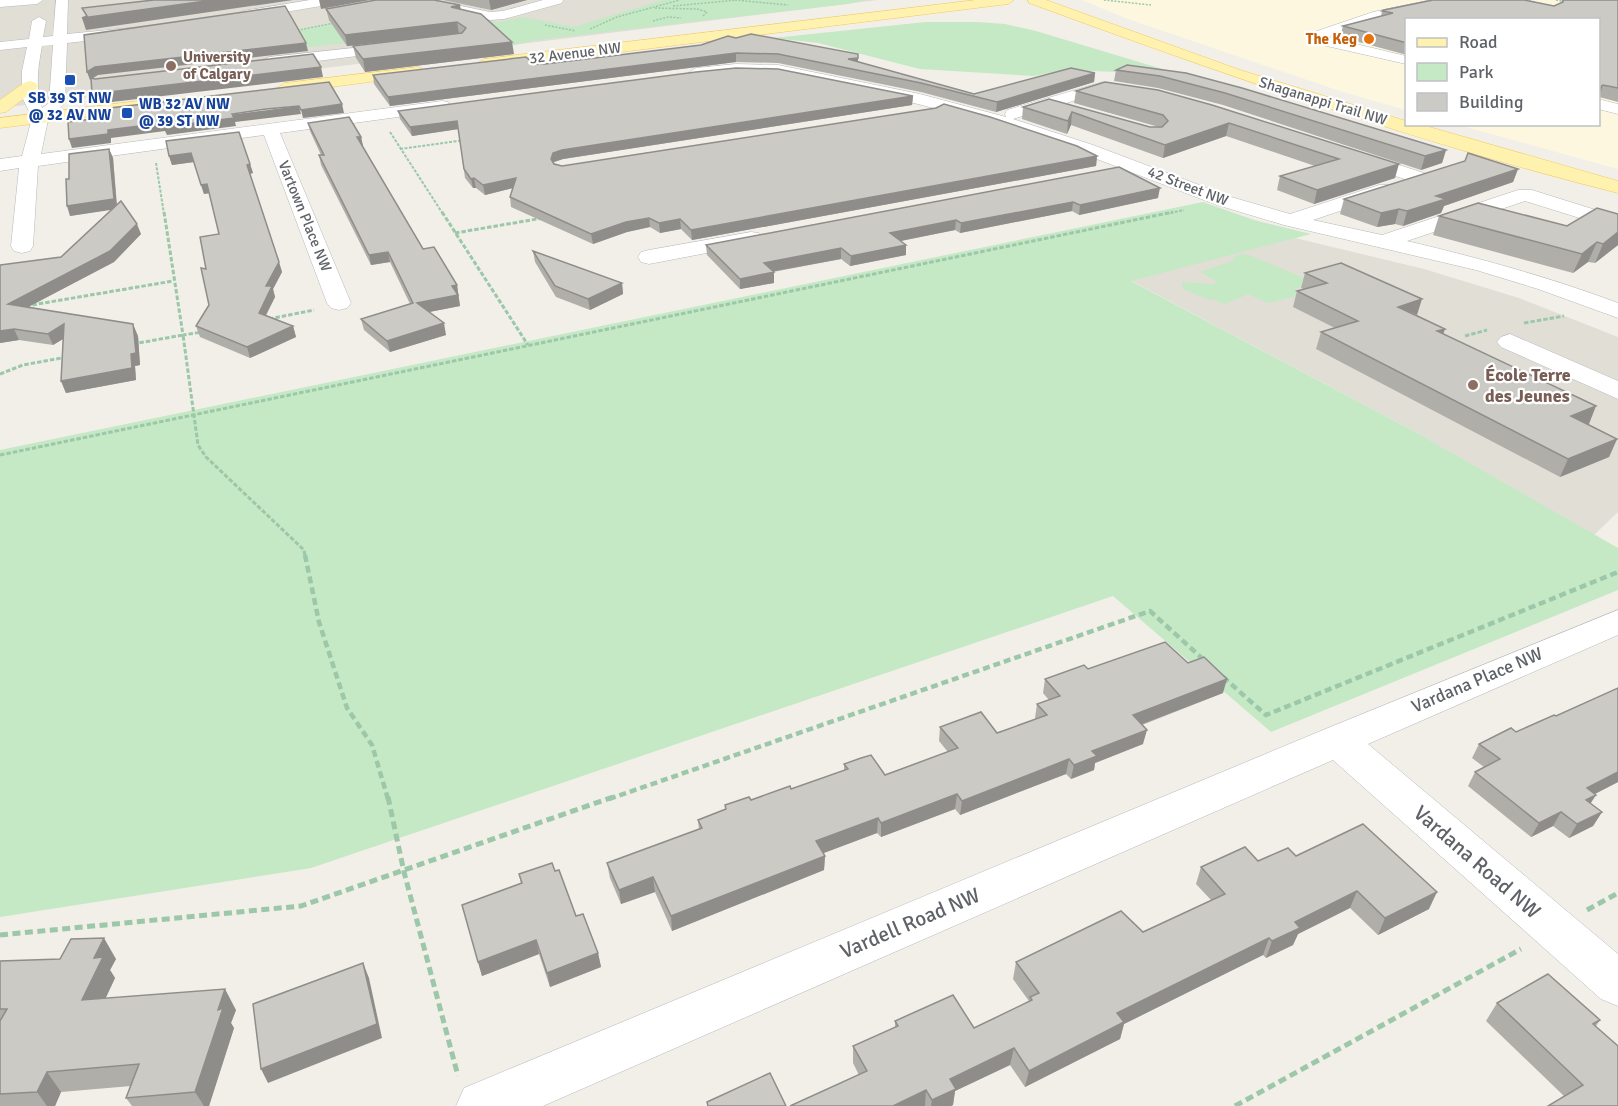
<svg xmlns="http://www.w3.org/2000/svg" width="1618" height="1106" font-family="Signika,sans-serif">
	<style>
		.commercial { fill: #fef7e0 }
		.education { fill: #e1ded6 }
		.green { fill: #c5e8c5 }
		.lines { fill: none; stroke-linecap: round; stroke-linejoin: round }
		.minor-casing { stroke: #b5b8bc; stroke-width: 1 }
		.major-casing { stroke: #f2c960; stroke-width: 1 }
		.path-far4 { stroke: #9cc7a9; stroke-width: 1.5; stroke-dasharray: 2 1.5; stroke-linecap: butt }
		.path-far3 { stroke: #9cc7a9; stroke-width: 2; stroke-dasharray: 3 1.5; stroke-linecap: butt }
		.path-far2 { stroke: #9cc7a9; stroke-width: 3; stroke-dasharray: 4.5 2; stroke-linecap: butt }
		.path-far1 { stroke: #9cc7a9; stroke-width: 4.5; stroke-dasharray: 7 4; stroke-linecap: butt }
		.path { stroke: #9cc7a9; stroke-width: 5; stroke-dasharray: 8 4.5; stroke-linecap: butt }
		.minor { fill: #fff; fill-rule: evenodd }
		.major { fill: #fff2af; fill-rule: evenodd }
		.wall { fill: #afaea9 }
		.shaded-wall { fill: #8f8d8a }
		.building { fill: #cccac5; stroke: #8f8d8a; stroke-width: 1.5 }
		.food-dot { fill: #e8710a; stroke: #fff; stroke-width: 2 }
		.education-dot { fill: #8d6e63; stroke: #fff; stroke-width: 2 }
		.transit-dot { fill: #1a4fb4; stroke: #fff; stroke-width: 2 }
		.labels { text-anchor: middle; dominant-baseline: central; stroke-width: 4.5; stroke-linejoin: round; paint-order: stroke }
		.far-food-label { font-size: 15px; font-weight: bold; fill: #c56008; stroke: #fff; text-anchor: end }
		.far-street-label { font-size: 15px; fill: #5f6368; stroke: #fff }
		.far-education-label { font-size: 15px; font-weight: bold; fill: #785e54; stroke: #fff; text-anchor: start }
		.far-transit-label { font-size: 15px; font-weight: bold; fill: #164399; stroke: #fff }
		.education-label { font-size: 18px; font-weight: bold; fill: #785e54; stroke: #fff; text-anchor: start }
		.street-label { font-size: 18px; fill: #5f6368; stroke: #fff }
		.near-street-label { font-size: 21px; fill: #5f6368; stroke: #fff }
	</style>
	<rect width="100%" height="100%" fill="#f1efe8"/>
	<!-- commercial -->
	<polygon class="commercial" points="1082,0 1618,0 1618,169 1459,125 1598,124 1598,20 1406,20 1406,110 1343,92 1125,18"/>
	<!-- education -->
	<g class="education">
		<polygon points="0,0 878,0 0,108"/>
		<polygon points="1295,238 1424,269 1519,298 1618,337 1618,512 1594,535 1419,434 1130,280"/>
	</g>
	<!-- green -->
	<g class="green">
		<polygon points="663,0 865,0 848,4 537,40 509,46 482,21 502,22 522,17 574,27"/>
		<polygon points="353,19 410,36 149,65 265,36"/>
		<polygon points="926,22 977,22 1005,24 1036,31 1212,84 1119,72 1065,70 1034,76 920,69 818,43 773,38"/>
		<polygon points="1203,202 1254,220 1311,234 1131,281 1419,434 1618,548 1618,590 1271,732 1113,596 311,868 0,917 0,450"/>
		<polygon points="1241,254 1249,255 1314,282 1295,289 1297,296 1268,303 1248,294 1225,304 1213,299 1209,300 1183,289 1182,282 1212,284 1218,282 1200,272 1235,260 1232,258"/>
	</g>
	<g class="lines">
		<!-- minor casing -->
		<g class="minor-casing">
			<g id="minor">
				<polygon points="0,0 43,0 37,4 0,7"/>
				<path d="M56,0H68L67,34L129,28L136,32L129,36L67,43L65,103L48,120L41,154L442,101L448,102L450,106L442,111L280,133L351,303L347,308L339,310L331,308L327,303L264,135L38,166L33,246L30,251L22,253L14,251L11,246L19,168L0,171V159L22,156L32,118L22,97V71L27,47L0,50V42L29,39L32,21L39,17L46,21L43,37L53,36ZM53,45L49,103L42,108C35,87 38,67 42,46Z"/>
				<polygon points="310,0 339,0 333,4 243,19 236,15 243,11"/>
				<polygon points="408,0 432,0 490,12 503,11 543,0 563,0 562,3 504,19 490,20 414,4"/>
				<polygon points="1431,0 1455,0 1449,4 1381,18 1327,37 1406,56 1406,64 1318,44 1309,36 1311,33 1373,12"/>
				<polygon points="400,43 405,44 407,47 405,50 269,67 261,62 269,57"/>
				<path d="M736,64L778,65L920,94L1006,117L1005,114L1007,110L1096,84L1102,82L1125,87L1127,90L1125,93L1103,92L1013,119L1093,145L1231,197L1290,214L1379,185H1393L1396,189L1393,193L1313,220L1382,235L1518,190H1532L1618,217V230L1525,201L1407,241C1479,258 1549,277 1618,303V318L1538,289L1476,270L1284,225L1217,205L1081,153L990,123L918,104L778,75L736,74L696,78L688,73L696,68Z"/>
				<polygon points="1598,99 1618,104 1618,114 1598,109"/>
				<polygon points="1353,150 1427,174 1430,178 1427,182 1420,184 1346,160 1344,156 1346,152"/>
				<polygon points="751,232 759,233 762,238 759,243 649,264 641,262 638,257 641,252 649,250"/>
				<polygon points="1510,334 1618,381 1618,399 1501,347 1497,342 1501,337"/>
				<polygon points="1618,610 1618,635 1368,744 1618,954 1618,1006 1601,999 1333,760 543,1106 456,1106 464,1088 1323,730"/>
			</g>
		</g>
		<!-- major casing -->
		<g class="major-casing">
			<g id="major">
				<polygon points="976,0 1014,0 1008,4 484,69 476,64 484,59"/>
				<path d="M1028,0H1046L1240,70L1406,121V124H1419L1618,181V193C1418,143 1223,74 1029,3Z"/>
				<polygon points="418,67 423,69 426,72 423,75 285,93 277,88 285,83"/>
				<polygon points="30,81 36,83 38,86 36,89 6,112 0,113 0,100 24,83"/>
				<polygon points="138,101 144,102 146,106 144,110 0,128 0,118"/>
			</g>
		</g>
		<!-- path-far4 -->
		<g class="path-far4">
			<polyline points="735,0 788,5"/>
			<polyline points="1104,0 1151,5"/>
			<polyline points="1526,0 1543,4"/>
			<polyline points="1556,0 1566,2"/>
			<polyline points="673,6 737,0"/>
			<polyline points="655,8 697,9 707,12 703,16"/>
			<polyline points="653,21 668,17 681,18"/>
			<polyline points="545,25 576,31"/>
			<polyline points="590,29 617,17 680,0"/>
			<polyline points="294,31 334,23"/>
		</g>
		<!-- path-far3 -->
		<g class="path-far3">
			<polyline points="390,132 443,214"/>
			<polyline points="400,149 465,140"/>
			<polyline points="156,163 164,214"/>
			<polyline points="1166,214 1184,210"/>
		</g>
		<!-- path-far2 -->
		<g class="path-far2">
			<polyline points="164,212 183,335 202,332"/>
			<polyline points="442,212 528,345"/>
			<polyline points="455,233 543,218"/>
			<polyline points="26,306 173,281"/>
			<polyline points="269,319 314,310"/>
			<polyline points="1524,323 1564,316"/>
			<polyline points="1465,336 1487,330"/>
			<polyline points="133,344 183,335 198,445 206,457 304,550 305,556"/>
			<polyline points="0,374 23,365 67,357"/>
			<polyline points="0,455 1173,212"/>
		</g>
		<!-- path-far1 -->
		<g class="path-far1">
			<polyline points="305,555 319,622 347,708 372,745 388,799"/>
			<polyline points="1223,677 1266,715 1618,572"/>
			<polyline points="609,799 1150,611 1204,660"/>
		</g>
		<!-- path -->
		<g class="path">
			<polyline points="388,797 404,872 458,1076"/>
			<polyline points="1587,910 1618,893"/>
			<polyline points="0,935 301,906 613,797"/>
			<polyline points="1235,1106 1521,949"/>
		</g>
		<!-- minor -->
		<use href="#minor" class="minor"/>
		<!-- major -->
		<use href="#major" class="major"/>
	</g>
	<!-- wall -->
	<g class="wall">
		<polygon points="443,0 527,0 491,10"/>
		<polygon points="1562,0 1618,0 1618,102 1599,97 1599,20 1407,20 1407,55 1340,37 1343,26 1381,16 1382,11 1554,6 1561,3"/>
		<polygon points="326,9 461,10 514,54 365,72 356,58 353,46 459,34 347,46 329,20"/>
		<polygon points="736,38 858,54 858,62 974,94 1095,73 1094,82 996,112 921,92 778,63 736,62 390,106 374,84 373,75 545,64 701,45"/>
		<polygon points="1127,65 1446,150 1442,163 1421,170 1223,105 1158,88 1114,81 1116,70"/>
		<polygon points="1158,90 1395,178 1314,204 1277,190 1280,176 1315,166 1226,136 1163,158 1071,125 1067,134 1022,119 1023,107 1049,99 1150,127 1159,127 1074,103 1076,91"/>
		<polygon points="913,96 912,105 563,159 554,162 554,163 562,166 1097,156 1096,166 692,240 681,229 660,233 650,227 627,232 593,244 511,207 510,197 513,188 485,195 476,188 473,188 465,178 458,129 412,136 400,119 398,111"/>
		<polygon points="308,123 361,137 363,146 362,146 423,249 457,285 460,306 429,312 446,335 390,352 364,330 361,319 410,304 390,262 371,265 321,165 319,155 321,155 310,131"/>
		<polygon points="109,149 113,158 117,205 141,234 114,262 28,307 138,336 140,365 135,366 136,380 66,393 61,381 63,339 53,345 19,340 0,343 0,265 61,257 112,209 70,216 69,179"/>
		<polygon points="169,156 250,164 253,173 250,174 282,272 273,289 275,297 266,315 293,326 296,337 250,358 200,337 196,326 209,305 206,269 219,234 209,193 204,194 194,162 172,165"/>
		<polygon points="1119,167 1158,198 1079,215 1072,211 960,233 955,230 901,241 906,255 850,266 841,259 773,272 774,283 740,289 707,255 706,245"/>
		<polygon points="1518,169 1513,182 1444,206 1441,213 1403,226 1395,224 1377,227 1340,214 1344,199"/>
		<polygon points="1618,214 1618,245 1595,263 1588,262 1573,273 1433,235 1439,216 1567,226"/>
		<polygon points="533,251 622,283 623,294 590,310 556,297 535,262"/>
		<polygon points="1305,273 1417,315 1445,329 1443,334 1589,424 1588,424 1617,439 1609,457 1560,477 1316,349 1321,332 1335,328 1293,307 1297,291 1304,289 1301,288"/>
		<polygon points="1188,663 1223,693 1142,725 1143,744 1095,763 1094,770 1071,779 1066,774 960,815 955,809 881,837 877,833 823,853 825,856 824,870 672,931 655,892 621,904 610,878 607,863 699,830 698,820 725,810 725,805 751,800 791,789 844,771 844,764 885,775 948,752 939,741 940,727 997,733 1036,719 1035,718 1037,704 1049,700 1043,693 1045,679 1088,669"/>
		<polygon points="1618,688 1618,782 1595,794 1596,795 1590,803 1602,812 1593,826 1569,838 1553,826 1531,837 1468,786 1475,772 1484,767 1472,758 1479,744 1516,732 1556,716"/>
		<polygon points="1296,856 1429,909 1378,935 1350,908 1298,934 1293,945 1266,958 1263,955 1124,1024 1120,1039 1025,1087 1010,1065 955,1091 953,1105 951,1106 790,1106 859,1075 853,1063 853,1046 895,1028 895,1021 974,1028 1029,1001 1013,979 1016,962 1143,932 1211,900 1196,884 1201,867"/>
		<polygon points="555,871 576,916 598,953 601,967 550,987 539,954 482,976 462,905 521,884 519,874"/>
		<polygon points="116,959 110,970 115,978 105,999 236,1010 231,1023 234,1028 209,1106 132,1106 126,1098 131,1086 61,1092 55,1106 0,1106 0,961"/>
		<polygon points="1497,1003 1600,1020 1596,1026 1618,1106 1564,1096 1486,1021"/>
	</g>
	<!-- shaded-wall -->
	<g class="shaded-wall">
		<polygon points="213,0 293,0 86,30 82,18"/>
		<polygon points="319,0 370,0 321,9"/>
		<polygon points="489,0 527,0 491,10"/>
		<polygon points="460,5 462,16 451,7"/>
		<polygon points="457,22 459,34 347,46 345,35"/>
		<polygon points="512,42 514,54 365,72 363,59"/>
		<polygon points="306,43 308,51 98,75 90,80 87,72 95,67"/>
		<polygon points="736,53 736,62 390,106 388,97"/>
		<polygon points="858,58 858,67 848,59"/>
		<polygon points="321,67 323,77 95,104 92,94"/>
		<polygon points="1095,73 1094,82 996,112 997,102"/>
		<polygon points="1603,85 1599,97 1599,92 1600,87"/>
		<polygon points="913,96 912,105 563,159 554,162 552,168 551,159 553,153 562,150"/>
		<polygon points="342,104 344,113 303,118 301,110"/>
		<polygon points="299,106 301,114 235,122 236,126 167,135 165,131 111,138 111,143 72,148 69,139 108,130"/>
		<polygon points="1072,112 1071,125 1067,134 1068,121"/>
		<polygon points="457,121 459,129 412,136 410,127"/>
		<polygon points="1229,123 1226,136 1163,158 1165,145"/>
		<polygon points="357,137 361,137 363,146 359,146"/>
		<polygon points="109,149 113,158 117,209 70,216 67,206"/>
		<polygon points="1446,150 1442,163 1421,170 1425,156"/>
		<polygon points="191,153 194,162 172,165 169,156"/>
		<polygon points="1097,156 1096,166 692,240 691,230"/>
		<polygon points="250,164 253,173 249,174 247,165"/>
		<polygon points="1399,164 1395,178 1314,204 1317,190"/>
		<polygon points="1518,169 1513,182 1444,206 1441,213 1403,226 1407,211 1436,196"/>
		<polygon points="474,178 476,188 473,188 471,179"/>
		<polygon points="516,178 517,187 485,195 483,185"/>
		<polygon points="207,184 210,193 204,194 201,185"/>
		<polygon points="1160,188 1158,198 1079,215 1080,205"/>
		<polygon points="1073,202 1072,211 960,233 961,223"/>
		<polygon points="1399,209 1395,224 1377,227 1381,213"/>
		<polygon points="649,218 650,227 627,232 593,244 591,234 626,222"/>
		<polygon points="680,219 681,229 660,233 659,223"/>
		<polygon points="956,220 955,230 890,243 890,233"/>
		<polygon points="137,224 141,234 114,262 13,315 8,304"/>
		<polygon points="1618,232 1618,245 1595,263 1603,244"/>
		<polygon points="1597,242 1588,262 1573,273 1582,254"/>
		<polygon points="906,245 906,255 850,266 851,256"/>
		<polygon points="841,248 841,259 764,273 764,263"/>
		<polygon points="388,252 390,262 371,265 369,255"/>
		<polygon points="279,262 282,272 273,289 275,297 262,323 259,313 266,286"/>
		<polygon points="774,272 774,283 740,289 740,279"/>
		<polygon points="622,283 623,294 590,310 588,299"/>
		<polygon points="457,285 460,306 419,314 417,303 452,286"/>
		<polygon points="1422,299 1417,315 1398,307"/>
		<polygon points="444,323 446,335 390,352 387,341"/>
		<polygon points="64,324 68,336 53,345 48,334"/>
		<polygon points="133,324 138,336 140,365 135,366 136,380 66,393 61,381 131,354"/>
		<polygon points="293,326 296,337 250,358 247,347"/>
		<polygon points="14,329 19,340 0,343 0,331"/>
		<polygon points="1445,329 1439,345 1437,331"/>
		<polygon points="1596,406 1589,424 1563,434 1571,416"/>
		<polygon points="1617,439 1609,457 1560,477 1568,459"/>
		<polygon points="1227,679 1223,693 1129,729 1133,715"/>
		<polygon points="1147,730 1143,744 1095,763 1094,770 1071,779 1074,765 1092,751"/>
		<polygon points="1069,759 1066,774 960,815 962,801"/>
		<polygon points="1618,772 1618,782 1579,802 1587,788"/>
		<polygon points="957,794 955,809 881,837 881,823"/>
		<polygon points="1596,795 1587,809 1586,800"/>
		<polygon points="1561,812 1553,826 1531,837 1539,823"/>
		<polygon points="1602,812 1593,826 1569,838 1577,824"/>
		<polygon points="878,818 877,833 816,856 816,841"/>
		<polygon points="825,856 824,870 672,931 671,916"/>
		<polygon points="653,877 655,892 621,904 619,890"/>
		<polygon points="1357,891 1350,908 1298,934 1293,945 1266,958 1272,941 1295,922"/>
		<polygon points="1437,892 1429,909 1378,935 1385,918"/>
		<polygon points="104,938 116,959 110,970 115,978 95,1021 82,1000 94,958"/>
		<polygon points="1269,938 1263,955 1124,1024 1120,1039 1025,1087 1029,1071 1117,1013"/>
		<polygon points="536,940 539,954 482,976 478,962"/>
		<polygon points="598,953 601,967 550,987 547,973"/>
		<polygon points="363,963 369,978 382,1038 268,1083 261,1069"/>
		<polygon points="225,989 236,1010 231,1023 234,1028 209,1106 204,1106 195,1092 218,1010"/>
		<polygon points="1014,1048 1010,1065 955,1091 953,1105 951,1106 931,1106 932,1100 950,1079"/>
		<polygon points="47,1072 61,1092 55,1106 47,1106 37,1092"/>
		<polygon points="926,1090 925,1106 893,1106"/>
	</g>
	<!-- building -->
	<g class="building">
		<polygon points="154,0 213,0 82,18 87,16 82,8"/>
		<polygon points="376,0 434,0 460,5 451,7 481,14 512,42 363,59 353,46 462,33 466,28 457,22 345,35 326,9"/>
		<polygon points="1433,0 1524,0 1554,6 1563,2 1563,0 1618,0 1618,88 1603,85 1600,87 1599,87 1599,20 1407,20 1407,43 1343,26 1393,13 1382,11 1384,10"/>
		<polygon points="285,6 306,43 95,67 87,72 84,35"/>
		<polygon points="751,34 858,54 858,58 848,59 974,94 1071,68 1095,73 997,102 921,83 778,54 736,53 388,97 373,75 526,57 534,64 545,64 701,45 728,36 736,38"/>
		<polygon points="313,54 321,67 92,94 91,78 95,79"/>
		<polygon points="1127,65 1186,73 1242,88 1446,150 1425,156 1225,93 1160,76 1116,70"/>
		<polygon points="736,68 778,69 913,96 562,150 553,153 551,159 554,164 562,166 936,108 944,104 990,117 1077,146 1097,156 691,230 680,219 659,223 649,218 626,222 591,234 510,197 516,178 483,185 474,178 471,179 464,169 457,121 410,127 398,111 696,72"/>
		<polygon points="329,82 342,104 301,110 299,106 266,109 232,114 234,118 164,127 163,123 108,130 108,134 69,139 68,122 93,119 93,110"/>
		<polygon points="1105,82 1158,90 1212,105 1399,164 1317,190 1280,176 1339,159 1229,123 1165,145 1072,112 1068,121 1023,107 1049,99 1150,127 1162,127 1168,121 1163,115 1076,91"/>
		<polygon points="349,117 361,137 357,137 423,249 434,247 457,285 452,286 458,295 417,303 444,323 387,341 361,319 413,303 388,252 369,255 319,155 324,155 308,123"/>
		<polygon points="239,132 250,164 247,165 279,262 266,286 272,286 259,313 293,326 247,347 196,326 209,305 201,268 206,269 200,237 219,234 207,184 201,185 191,153 169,156 166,141"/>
		<polygon points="109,149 114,199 67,206 66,179 69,179 69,154"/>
		<polygon points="1468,153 1518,169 1436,196 1446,199 1407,211 1399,209 1381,213 1344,199 1465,161"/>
		<polygon points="1119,167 1160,188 1080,205 1073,202 961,223 956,220 890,233 906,245 851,256 841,248 764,263 774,272 740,279 706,245"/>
		<polygon points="121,201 137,224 110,251 8,304 133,324 136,353 131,354 132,368 61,381 64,324 48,334 14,329 0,331 0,265 61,257"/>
		<polygon points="1478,203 1567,226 1597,208 1618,214 1618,232 1603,244 1597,242 1582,254 1439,216"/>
		<polygon points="533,251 622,283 588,299 555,286"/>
		<polygon points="1341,263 1422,299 1398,307 1445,329 1437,331 1596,406 1571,416 1617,439 1568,459 1321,332 1358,321 1297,291 1327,283 1305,273"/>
		<polygon points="1165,642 1188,663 1204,657 1227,679 1133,715 1147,730 1092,751 1097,756 1074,765 1069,759 962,801 957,794 881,823 878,818 816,841 825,856 671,916 653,877 619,890 607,863 702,828 698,820 726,809 725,805 749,797 751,800 790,786 791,789 848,769 844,764 861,758 871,755 885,775 958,748 940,727 981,712 997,733 1047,715 1037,704 1060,696 1045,679 1084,665 1088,669"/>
		<polygon points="1618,688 1618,772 1587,788 1596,795 1586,800 1602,812 1577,824 1561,812 1539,823 1475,772 1500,759 1479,744 1511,728 1516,732 1554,715 1556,716"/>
		<polygon points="1363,824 1437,892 1385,918 1357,891 1295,922 1300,928 1272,941 1269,938 1117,1013 1124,1022 1029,1071 1014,1048 950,1079 956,1089 932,1100 926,1090 893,1106 790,1106 867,1071 853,1046 898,1026 895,1021 953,995 974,1028 1032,1000 1030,997 1039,993 1016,962 1121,911 1143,932 1225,894 1201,867 1245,847 1258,861 1288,848 1296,856"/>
		<polygon points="552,863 555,871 559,870 576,916 583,914 598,953 547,973 536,940 478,962 462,905 522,883 519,874"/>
		<polygon points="104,938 94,958 103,957 82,1000 225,989 218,1010 223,1008 195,1092 126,1098 139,1064 47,1072 37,1092 0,1094 0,1021 7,1009 0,1009 0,961 60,959 71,939"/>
		<polygon points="363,963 377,1024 261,1069 253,1004"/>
		<polygon points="1548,974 1600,1020 1593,1024 1618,1046 1618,1106 1548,1106 1583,1085 1497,1003"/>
		<polygon points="770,1073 786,1106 708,1106 707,1102"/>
	</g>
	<!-- markers -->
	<circle class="food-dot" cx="1369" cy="39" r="6"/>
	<g class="education-dot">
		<circle cx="171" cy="66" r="6"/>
		<circle cx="1473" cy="385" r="6"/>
	</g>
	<g class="transit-dot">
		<rect x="64" y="74" width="12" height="12" rx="3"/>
		<rect x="121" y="107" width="12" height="12" rx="3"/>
	</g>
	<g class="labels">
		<!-- far-food labels -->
		<g class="far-food-label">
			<text x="1357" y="39">The Keg</text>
		</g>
		<!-- far-street labels -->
		<g class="far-street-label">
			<text transform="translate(575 53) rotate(-7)">32 Avenue NW</text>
			<text transform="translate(1323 101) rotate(17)">Shaganappi Trail NW</text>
			<text transform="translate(1188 186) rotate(21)">42 Street NW</text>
			<text transform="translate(305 216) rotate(68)">Vartown Place NW</text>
		</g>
		<!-- far-education labels -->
		<g class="far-education-label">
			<text x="183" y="57">University<tspan x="183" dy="17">of Calgary</tspan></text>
		</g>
		<!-- far-transit labels -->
		<g class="far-transit-label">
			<text x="70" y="98">SB 39 ST NW<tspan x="70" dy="17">@ 32 AV NW</tspan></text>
			<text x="139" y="104" text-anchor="start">WB 32 AV NW<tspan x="139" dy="17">@ 39 ST NW</tspan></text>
		</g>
		<!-- education labels -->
		<g class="education-label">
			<text x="1485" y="375">École Terre<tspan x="1485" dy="21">des Jeunes</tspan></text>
		</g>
		<!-- street labels -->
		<g class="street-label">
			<text transform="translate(1477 680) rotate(-23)">Vardana Place NW</text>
		</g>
		<!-- near-street labels -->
		<g class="near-street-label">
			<text transform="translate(1477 862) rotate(41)">Vardana Road NW</text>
			<text transform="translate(910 923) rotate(-23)">Vardell Road NW</text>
		</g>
	</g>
	<!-- legend -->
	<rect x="1405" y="18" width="195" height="108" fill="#ffffff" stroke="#bfc1c3" stroke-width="1.5"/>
	<rect x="1417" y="38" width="30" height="9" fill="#fff2af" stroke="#bfc1c3" stroke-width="1.5"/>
	<text x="1459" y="48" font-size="18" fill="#5f6368">Road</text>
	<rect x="1417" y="63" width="30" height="18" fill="#c5e8c5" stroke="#bfc1c3" stroke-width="1.5"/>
	<text x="1459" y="78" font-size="18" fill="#5f6368">Park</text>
	<rect x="1417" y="93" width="30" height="18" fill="#cccac5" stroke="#bfc1c3" stroke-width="1.5"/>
	<text x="1459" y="108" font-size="18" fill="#5f6368">Building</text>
</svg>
